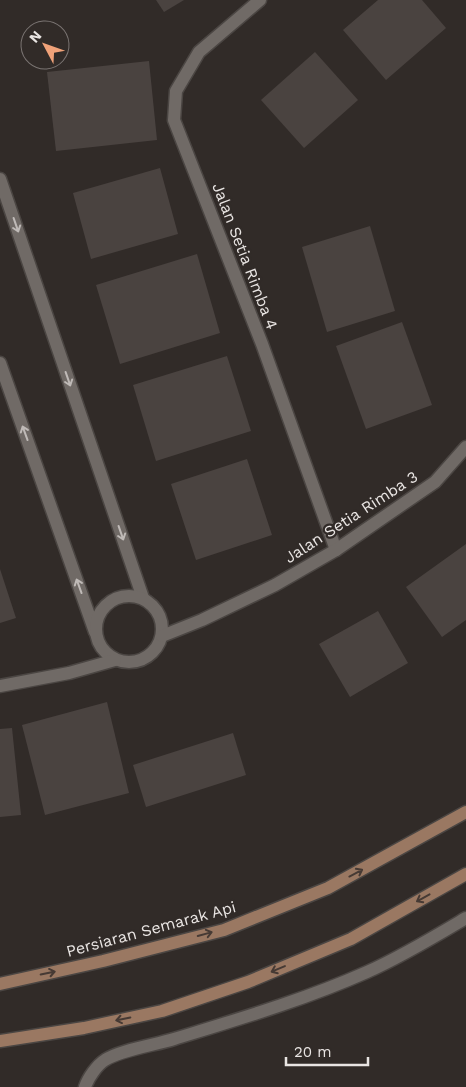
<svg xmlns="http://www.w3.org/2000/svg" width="466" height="1087" font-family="'Work Sans',sans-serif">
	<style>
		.building { fill: #4a4340 }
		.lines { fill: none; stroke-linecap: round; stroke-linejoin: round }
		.street-casing { stroke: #4b4643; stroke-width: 15 }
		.secondary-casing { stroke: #4b4643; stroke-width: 15 }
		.street { stroke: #706a66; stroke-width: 12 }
		.secondary { stroke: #9a7862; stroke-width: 12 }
		.oneway { stroke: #bfbab7 }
		.oneway2 { stroke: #463a34 }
		.labels { text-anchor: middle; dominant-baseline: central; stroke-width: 4.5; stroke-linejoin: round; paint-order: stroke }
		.street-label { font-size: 16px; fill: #e9e5e3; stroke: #312b28 }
	</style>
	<rect width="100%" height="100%" fill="#312b28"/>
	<!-- building -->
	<g class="building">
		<polygon points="156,0 184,0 164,12"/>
		<polygon points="378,0 422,0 446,28 386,80 343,30"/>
		<polygon points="315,52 358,100 304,148 261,100"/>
		<polygon points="149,61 157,140 56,151 47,72"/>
		<polygon points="160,168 178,234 91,259 73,193"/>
		<polygon points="370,226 395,311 327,332 302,247"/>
		<polygon points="197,254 220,333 120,364 96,285"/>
		<polygon points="402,322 432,405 366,429 336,346"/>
		<polygon points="227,356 251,431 156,461 133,385"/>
		<polygon points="247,459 272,535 196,560 171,484"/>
		<polygon points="466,544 466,620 442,637 406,587"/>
		<polygon points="0,569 16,618 0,623"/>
		<polygon points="378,611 408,663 350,697 319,644"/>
		<polygon points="107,702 129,793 45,815 22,725"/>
		<polygon points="12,728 21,815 0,817 0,729"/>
		<polygon points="233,733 246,775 146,807 133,765"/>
	</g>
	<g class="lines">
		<!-- street casing -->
		<g class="street-casing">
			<g id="street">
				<polyline points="260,0 199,52 176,91 174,120 262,344 336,550"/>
				<polyline points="0,179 143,598"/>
				<polyline points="0,363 95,632"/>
				<circle cx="129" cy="629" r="33"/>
				<polyline points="162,636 202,620 275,585 336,550 435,482 466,447"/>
				<polyline points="0,686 69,673 115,660"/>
				<path d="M85,1087C88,1078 97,1065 105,1060C120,1050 155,1045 174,1039C239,1019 304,1000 367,972C401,957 434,937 466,918"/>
			</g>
		</g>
		<!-- secondary casing -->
		<g class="secondary-casing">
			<g id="secondary">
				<polyline points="0,984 103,961 224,930 328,888 466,812"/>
				<polyline points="0,1041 84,1028 162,1011 248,982 351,939 466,874"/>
			</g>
		</g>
		<!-- street -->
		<use href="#street" class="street"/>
		<!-- secondary -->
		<use href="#secondary" class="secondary"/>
	</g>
	<!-- one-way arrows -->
	<defs><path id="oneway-shaft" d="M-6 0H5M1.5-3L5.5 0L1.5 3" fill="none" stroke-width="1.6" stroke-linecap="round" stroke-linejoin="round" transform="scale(1.25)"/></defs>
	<g class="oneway">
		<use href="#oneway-shaft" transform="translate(16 225) rotate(71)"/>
		<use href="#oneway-shaft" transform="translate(68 379) rotate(71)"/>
		<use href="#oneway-shaft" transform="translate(25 433) rotate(-110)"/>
		<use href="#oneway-shaft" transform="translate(121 533) rotate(71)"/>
		<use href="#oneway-shaft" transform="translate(79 586) rotate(-110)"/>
	</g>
	<g class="oneway2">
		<use href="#oneway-shaft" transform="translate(356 873) rotate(-28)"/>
		<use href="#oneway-shaft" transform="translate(423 898) rotate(151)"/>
		<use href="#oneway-shaft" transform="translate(205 934) rotate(-15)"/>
		<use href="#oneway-shaft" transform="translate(278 969) rotate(157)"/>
		<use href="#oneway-shaft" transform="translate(48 973) rotate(-12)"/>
		<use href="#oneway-shaft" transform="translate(123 1019) rotate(168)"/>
	</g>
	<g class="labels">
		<!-- street labels -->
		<g class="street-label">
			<text transform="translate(245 256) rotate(69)">Jalan Setia Rimba 4</text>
			<text transform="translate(351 517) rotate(-33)">Jalan Setia Rimba 3</text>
			<text transform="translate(151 929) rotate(-15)">Persiaran Semarak Api</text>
		</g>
	</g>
	<!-- north arrow -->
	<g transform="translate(45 45) rotate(311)"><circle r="24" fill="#312b28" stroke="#7b7573"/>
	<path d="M0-4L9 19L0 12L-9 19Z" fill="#f0a279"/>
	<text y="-8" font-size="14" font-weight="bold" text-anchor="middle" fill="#e9e5e3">N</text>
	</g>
	<!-- scale -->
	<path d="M286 1057v8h82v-8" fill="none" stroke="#e9e5e3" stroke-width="2.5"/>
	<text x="294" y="1057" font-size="15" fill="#e9e5e3" stroke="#312b28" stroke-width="4" paint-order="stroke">20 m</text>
</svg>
